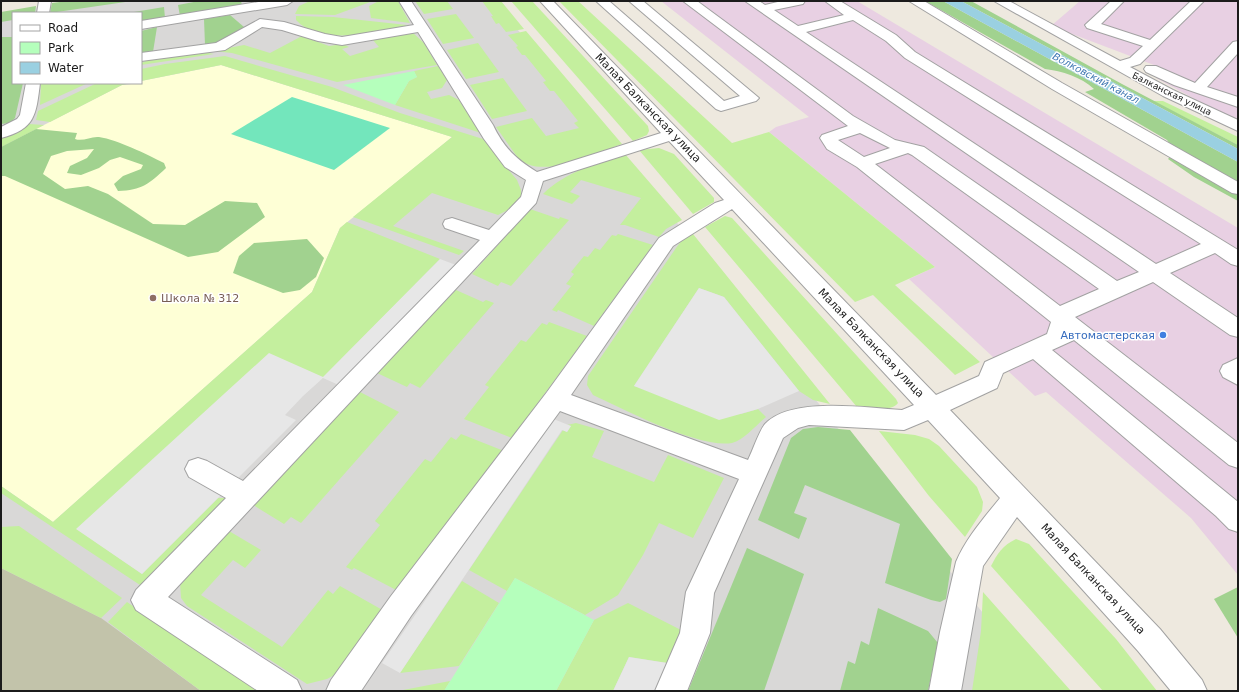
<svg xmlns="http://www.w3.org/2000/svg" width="1239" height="692" font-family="'DejaVu Sans',sans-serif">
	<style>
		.residential { fill: #d9d8d7; fill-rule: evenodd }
		.industrial { fill: #e8d0e3 }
		.education { fill: #feffd6 }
		.construction { fill: #c2c3aa }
		.grass { fill: #c4ef9e }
		.forest { fill: #a1d28f }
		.park { fill: #b5ffbc }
		.pitch { fill: #73e6bc }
		.parking { fill: #e7e7e7 }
		.water { fill: #9ad0e1 }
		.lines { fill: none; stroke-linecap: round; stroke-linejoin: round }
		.minor-casing { stroke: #a2a2a2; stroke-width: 2 }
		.minor { fill: #fff; fill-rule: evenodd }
		.education-dot { fill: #8d6e63; stroke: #fff; stroke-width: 1.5 }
		.shop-dot { fill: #3f7fe0; stroke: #fff; stroke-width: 1.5 }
		.labels { text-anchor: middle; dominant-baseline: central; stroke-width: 3; stroke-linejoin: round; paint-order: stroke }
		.far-street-label { font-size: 9px; fill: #1b1b1b; stroke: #fff }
		.far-water-label { font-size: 10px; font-style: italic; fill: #3f77b3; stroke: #fff }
		.street-label { font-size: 11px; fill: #1b1b1b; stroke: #fff }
		.education-label { font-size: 11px; fill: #785e54; stroke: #fff; text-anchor: start }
		.shop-label { font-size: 11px; fill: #366cbe; stroke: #fff; text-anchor: end }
	</style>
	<rect width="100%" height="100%" fill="#eee9df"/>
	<!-- residential -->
	<path class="residential" d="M76,1H494L678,224L1044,691H1V13ZM13,13H141V83H13Z"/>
	<!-- industrial -->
	<g class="industrial">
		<polygon points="661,1 857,1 1238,228 1238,575 1191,518 1046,392 1035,396 909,279 935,267 769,132 776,127 809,117"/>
		<polygon points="1080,1 1238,1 1238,120 1219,112 1156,78 1154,65 1051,26"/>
	</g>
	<!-- education -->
	<polygon class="education" points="221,65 452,137 340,228 312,292 53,522 1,486 1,147 122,85 141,83 141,81"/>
	<!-- construction -->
	<polygon class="construction" points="1,568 101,618 201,691 1,691"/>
	<!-- grass -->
	<g class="grass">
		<polygon points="310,1 373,1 335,15 295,14 299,6"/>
		<polygon points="379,1 398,1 410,23 371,18 369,6"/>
		<polygon points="415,1 447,1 453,9 424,14"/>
		<polygon points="482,1 501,1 524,29 506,32 499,23 496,24 491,16 493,16"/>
		<polygon points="511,1 532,1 648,126 649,131 647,135 633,141"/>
		<polygon points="559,1 578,1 732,143 769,132 935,267 895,285 980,362 955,375 873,295 855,302"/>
		<polygon points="456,14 474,38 443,44 427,19"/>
		<path d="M296,16L333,17L407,25C398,30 387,30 377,32C351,36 316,41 296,20Z"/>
		<path d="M526,31L622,144C597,153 540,181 518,158L496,127L532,118L546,136L579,128L574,123L578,121L554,91H550L543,82L546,81L525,55H522L516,47L518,46L508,35Z"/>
		<polygon points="413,33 424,43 437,65 337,82 232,53 213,51 244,45 270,53 302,36 329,46 343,44 349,47 342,49 350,56 379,47 372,39"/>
		<polygon points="478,43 499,72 466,79 447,50"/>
		<polygon points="202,52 214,54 141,65 141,63 150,59"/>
		<polygon points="225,56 332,87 400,113 483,139 517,180 521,190 521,199 516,206 498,215 432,193 393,226 464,251 459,255 353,217 452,137 221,65 141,81 141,69 165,64"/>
		<polygon points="438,66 447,80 442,88 427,92 431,99 449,95 459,100 481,133 395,105 409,81 417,77 414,71"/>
		<polygon points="503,78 527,111 492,119 470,85"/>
		<polygon points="41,83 88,83 40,105"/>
		<polygon points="97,83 131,83 122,85 50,122 36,120 38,111"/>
		<polygon points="1153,101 1163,101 1238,137 1238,145"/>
		<polygon points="29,124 44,125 1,147 1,137"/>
		<polygon points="659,148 674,154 714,198 714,202 693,214 639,150"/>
		<path d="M625,154L682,220L666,229L659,237L625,225H620L641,198L581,180L570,192L580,196L572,204L543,194C565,172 596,164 625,154Z"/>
		<polygon points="530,209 559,219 560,217 569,220 511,286 501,282 498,286 472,274"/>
		<path d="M725,216L732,218L896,399L898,403C891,413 868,407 857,407L705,227Z"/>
		<polygon points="347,222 440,259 323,378 77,529 142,574 218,498 226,498 143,587 1,493 1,486 53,522 312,292 340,228"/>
		<polygon points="618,234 653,245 594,326 558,310 557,312 552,310 571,286 566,284 574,274 571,272 584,256 588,257 595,248 600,250 612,235 616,236"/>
		<path d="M693,234L830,404L813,400L799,391L724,297L699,288L634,386L741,414L758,409L766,417C756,425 744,440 732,443C700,449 623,409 593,395L587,385L588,376L676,248L682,240Z"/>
		<polygon points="456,290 483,302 486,300 494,303 420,388 410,383 407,387 377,373"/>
		<polygon points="549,322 587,336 512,438 464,419 489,387 485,385 521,340 526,342 542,323 547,325"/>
		<polygon points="360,392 399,412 301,523 291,517 284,524 253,505"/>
		<polygon points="576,423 604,431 592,457 654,482 668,455 724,478 693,538 659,523 643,555 618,595 585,615 515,578 507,591 469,570 563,430 567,432 571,426 567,425"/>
		<polygon points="879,431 915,435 929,439 939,446 977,487 983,502 982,511 965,537 929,496"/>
		<polygon points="461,434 504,451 400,592 354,568 352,570 346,567 380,525 375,521 425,459 431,462 451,437 456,440"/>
		<polygon points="19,526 122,598 101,618 1,568 1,527"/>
		<polygon points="229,531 261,550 245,568 233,560 201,595 282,647 328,590 333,594 340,586 386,612 338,673 327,679 307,684 187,606 181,598 180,582"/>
		<path d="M1016,539L1029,544L1116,639L1157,691H1103L991,566C997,554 1003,545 1016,539Z"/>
		<polygon points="462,581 499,603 459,666 400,673"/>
		<polygon points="983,592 1071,691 972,691 981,631"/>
		<polygon points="127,602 259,691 201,691 108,622"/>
		<polygon points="628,603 681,630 667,663 629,657 613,691 556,691 594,620"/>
		<polygon points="450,681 444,691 398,691"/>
	</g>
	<!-- forest -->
	<g class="forest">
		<polygon points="67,1 132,1 50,13 52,3"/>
		<polygon points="199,1 241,1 242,5 180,16 178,5"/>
		<path d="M925,1H943L1238,162V201L1194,177L1168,159L1175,151L1167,140L1085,92L1094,89C1081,77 1062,71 1045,69Z"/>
		<polygon points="961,1 971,1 1122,84 1238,145 1238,149"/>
		<polygon points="36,6 35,13 13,13 13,20 1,22 1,12"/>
		<polygon points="164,7 165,18 141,23 141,13 128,13"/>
		<polygon points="230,15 244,27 220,43 205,45 204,19"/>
		<polygon points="157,27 153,52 141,53 141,31"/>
		<polygon points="1,37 13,37 13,83 23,83 15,118 10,123 1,124"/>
		<path d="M36,129L77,133L75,139C83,142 91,136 99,137C118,140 146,154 164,163L166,168C149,184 142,190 118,191L114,184L123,176L141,169L143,165L120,157L110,160L99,168L81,175L67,173L70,166L87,158L94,149L67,151L51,156L43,174L65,189L88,186L108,194L153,224L185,225L225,201L257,203L265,217L218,252L188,257L5,176H1V147Z"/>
		<polygon points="307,239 324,258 316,277 300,290 283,293 233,273 239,256 254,243"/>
		<polygon points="818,427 850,430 952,559 946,599 940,602 931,600 885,583 900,524 805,485 794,513 807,518 799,539 758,520 791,438 803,429"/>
		<polygon points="747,548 804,574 764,691 688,691"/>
		<polygon points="1238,587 1238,638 1214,599"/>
		<polygon points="878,608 928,631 938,643 928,691 840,691 848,661 855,664 861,641 869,645"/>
	</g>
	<!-- park -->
	<g class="park">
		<polygon points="414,71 417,77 409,81 395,105 343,85"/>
		<polygon points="515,578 594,620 556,691 444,691"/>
	</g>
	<!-- pitch -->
	<polygon class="pitch" points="292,97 390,128 334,170 231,134"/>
	<!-- parking -->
	<g class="parking">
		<polygon points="440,259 456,265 341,386 323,378 303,396 285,415 296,420 142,574 76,529 269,353 323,377"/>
		<polygon points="699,288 724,297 799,391 758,409 719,420 634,386"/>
		<polygon points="551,418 571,426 567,432 562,430 400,673 382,663"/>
		<polygon points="629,657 667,663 655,691 613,691"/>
	</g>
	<!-- water -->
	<polygon class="water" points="943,1 961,1 1238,149 1238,162"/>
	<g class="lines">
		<!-- minor casing -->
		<g class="minor-casing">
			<g id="minor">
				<polygon points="39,1 51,1 49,13 37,13"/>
				<polygon points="264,1 293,1 287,5 141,29 141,21"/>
				<path d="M399,1H411L493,125C504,148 516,159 537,172L661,133L540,1H553L936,395L979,376L985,362L1047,334L1051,322L857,167L827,149L820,138L822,135L848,126L683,1H697L853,116L895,140L924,147L1117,281L1139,272L745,1H759L765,5L782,1H805L803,4L774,10L798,26L844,15L825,1H840L896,35L915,52L1238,250V266L1231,264L1215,253L1170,273L1238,318V337L1230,335L1153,282L1075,317L1238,443V468L1229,465L1074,340L1052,350L1238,502V532L1229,529L1216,516L1033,359L1003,373L997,388L950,410L1160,629L1202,680L1207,691H1171L1138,651L1017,517L983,566L961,691H929L940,632L956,562C966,538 984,518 1000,498L928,420L904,430L809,425L798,428L783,438L714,593L710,633L687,691H655L680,633L686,592L739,479L560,411L411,616L361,691H326L331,680L391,596L547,392L659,238L715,203L724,200L669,141L543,181L536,203L168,597L297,680L302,691H258L136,610L131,600L136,590L226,498L189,477L185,469L189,461L198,458L207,461L243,481L480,240L445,228L443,224L445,220L452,218L489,230L521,197L526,180L505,167L484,139L418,32L342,45L318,41L282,30L262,27L225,50L141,61V53L216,43L260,19L284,22L325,34L342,37L414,25ZM853,20L886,41L905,58L1201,244L1156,264L806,32ZM860,133L890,148L864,157L838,140ZM908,153L912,155L1099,289L1060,306L875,164ZM732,209L914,405L902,410C867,408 791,396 765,424C759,431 753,450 748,460L571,395L673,246Z"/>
				<polygon points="596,1 609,1 724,101 740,96 629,1 643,1 759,98 756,101 721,111 716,109"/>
				<polygon points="909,1 924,1 1062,83 1238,182 1238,194 1232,193 1052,89"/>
				<polygon points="994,1 1009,1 1120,61 1130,58 1143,46 1087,28 1085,25 1111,1 1124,1 1101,24 1150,40 1191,1 1204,1 1140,64 1130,67 1173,90 1238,120 1238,131 1163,96"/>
				<polygon points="1238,41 1238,53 1207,87 1238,97 1238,107 1174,85 1146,72 1144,69 1146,66 1156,66 1195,83 1233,42"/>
				<path d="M26,83H40C36,114 36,129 1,138V127L17,119L20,115Z"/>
				<polygon points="1238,358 1238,385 1223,377 1220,371 1223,365"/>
			</g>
		</g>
		<!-- minor -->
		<use href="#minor" class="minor"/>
	</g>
	<!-- markers -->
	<circle class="education-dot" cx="153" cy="298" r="4"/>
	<circle class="shop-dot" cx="1163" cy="335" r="4"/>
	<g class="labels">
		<!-- far-street labels -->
		<g class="far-street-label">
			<text transform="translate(1172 94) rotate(26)">Балканская улица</text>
		</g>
		<!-- far-water labels -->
		<g class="far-water-label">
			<text transform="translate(1096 78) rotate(28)">Волковский канал</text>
		</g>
		<!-- street labels -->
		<g class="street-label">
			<text transform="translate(648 108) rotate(46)">Малая Балканская улица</text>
			<text transform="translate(871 343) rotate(46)">Малая Балканская улица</text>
			<text transform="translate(1093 579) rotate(47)">Малая Балканская улица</text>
		</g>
		<!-- education labels -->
		<g class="education-label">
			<text x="161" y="298">Школа № 312</text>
		</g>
		<!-- shop labels -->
		<g class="shop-label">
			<text x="1155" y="335">Автомастерская</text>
		</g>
	</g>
	<!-- border -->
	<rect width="1239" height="692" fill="none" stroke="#1b1b1b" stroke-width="4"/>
	<!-- legend -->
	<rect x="12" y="12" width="130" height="72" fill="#ffffff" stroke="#a4a4a4"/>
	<rect x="20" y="25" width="20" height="6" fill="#ffffff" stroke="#a4a4a4"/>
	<text x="48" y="32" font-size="12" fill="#1b1b1b">Road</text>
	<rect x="20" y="42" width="20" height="12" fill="#b5ffbc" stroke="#a4a4a4"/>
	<text x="48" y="52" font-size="12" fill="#1b1b1b">Park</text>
	<rect x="20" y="62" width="20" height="12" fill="#9ad0e1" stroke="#a4a4a4"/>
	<text x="48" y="72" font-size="12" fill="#1b1b1b">Water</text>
</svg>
